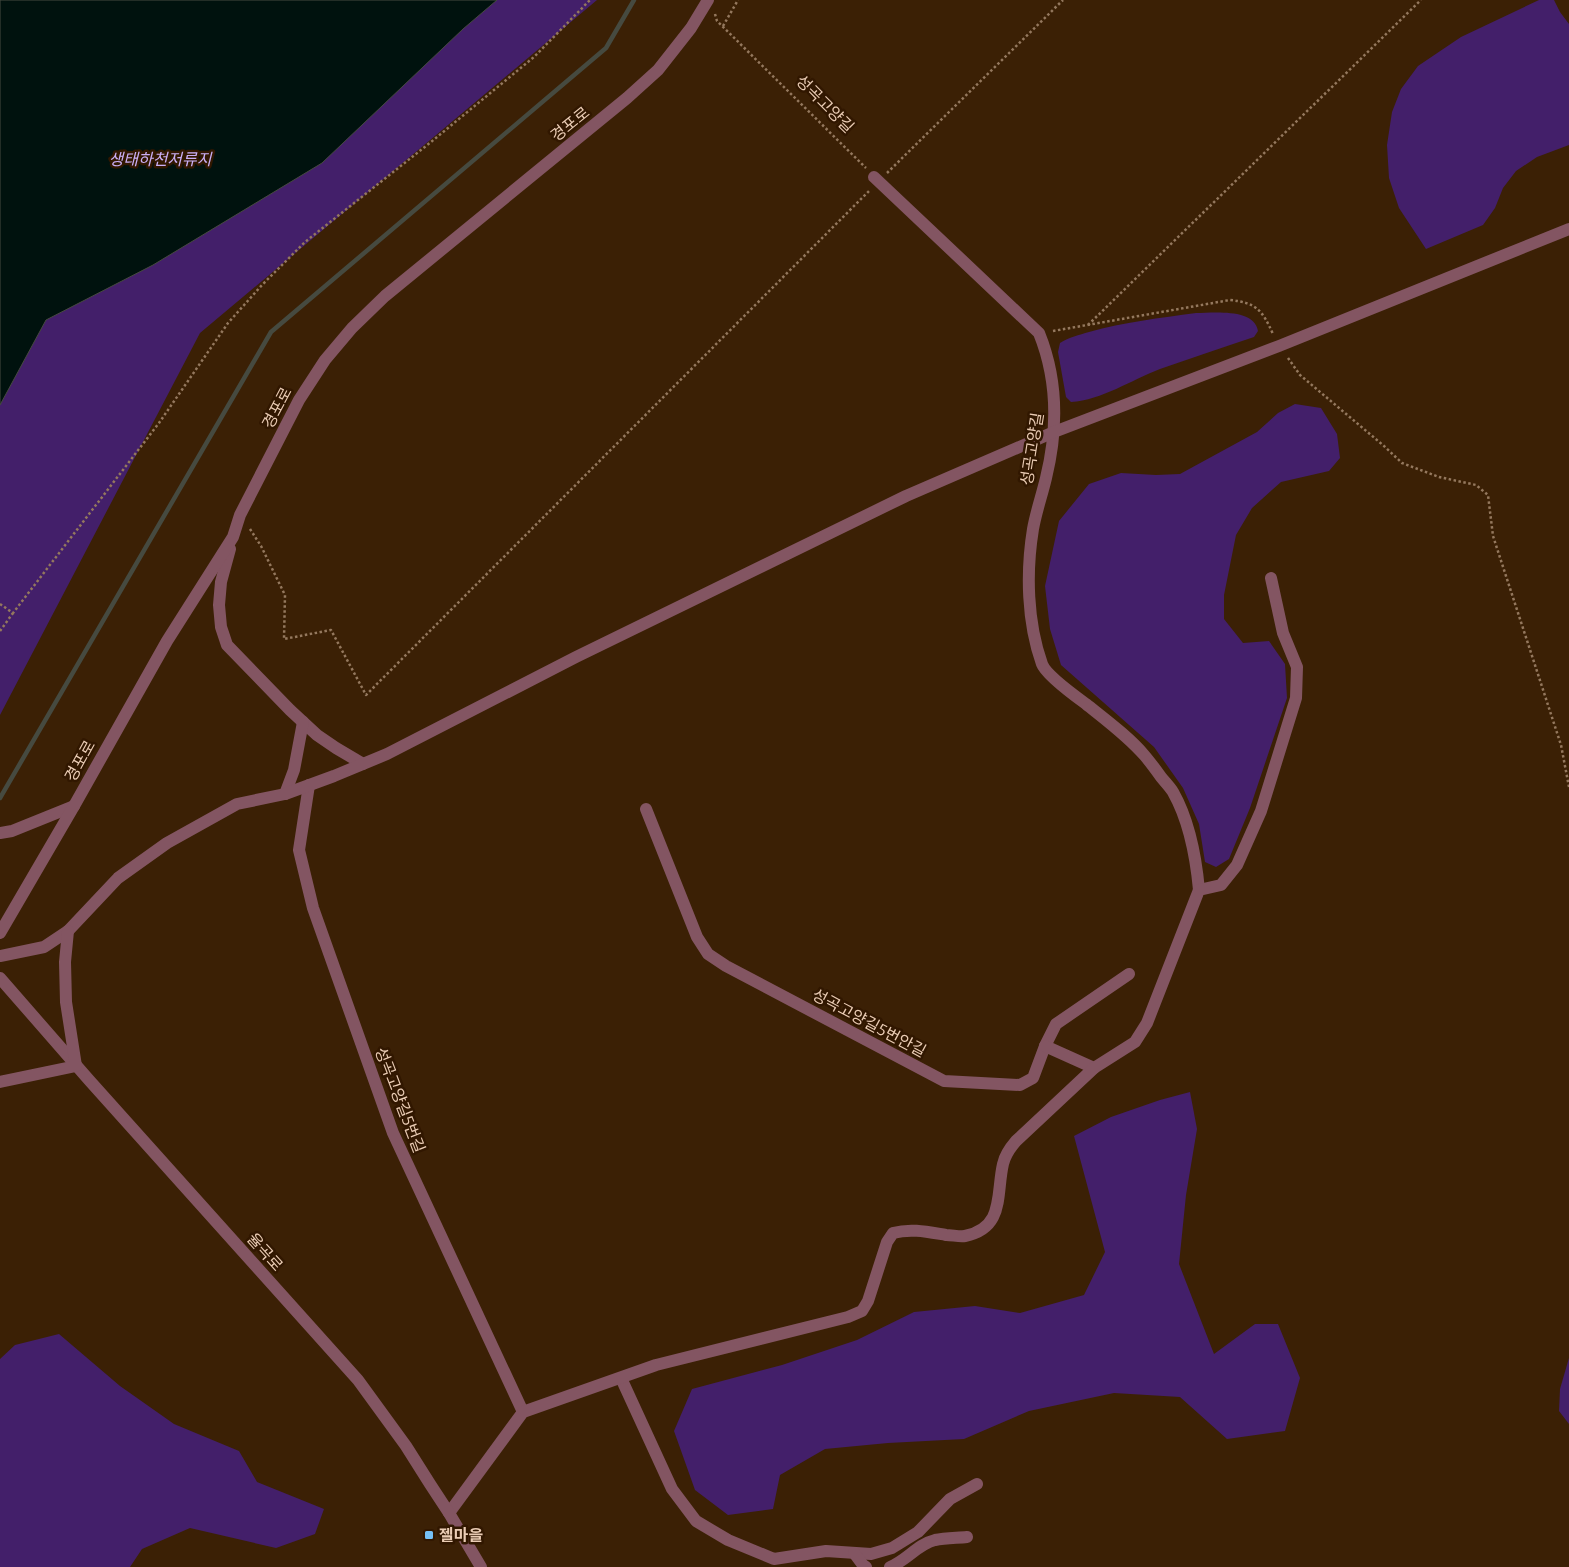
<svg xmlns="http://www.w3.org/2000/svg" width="1569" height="1567" font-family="Bitter,'Noto Sans KR',serif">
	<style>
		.green { fill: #431f6a }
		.water { fill: #00120e; stroke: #464a40 }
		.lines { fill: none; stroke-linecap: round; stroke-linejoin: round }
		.stream { stroke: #464a40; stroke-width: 4.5 }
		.path { stroke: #94785e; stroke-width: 2.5; stroke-dasharray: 2.5 2.5; stroke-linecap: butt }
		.minor { stroke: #835562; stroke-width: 12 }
		.tertiary { stroke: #835562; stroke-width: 12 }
		.poi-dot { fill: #75c0f6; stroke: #311700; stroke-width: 2 }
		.labels { text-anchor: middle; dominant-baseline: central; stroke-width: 5; stroke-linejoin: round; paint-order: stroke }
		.street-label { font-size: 16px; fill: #eaccb4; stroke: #311700 }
		.park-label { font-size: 16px; font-style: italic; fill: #caaff6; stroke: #311700 }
		.poi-label { font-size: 16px; font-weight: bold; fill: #eaccb4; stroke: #311700; text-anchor: start }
	</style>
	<rect width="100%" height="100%" fill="#3b2005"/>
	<!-- green -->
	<g class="green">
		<polygon points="0,0 597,0 200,333 0,715"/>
		<polygon points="1539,0 1554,0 1560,12 1569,24 1569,145 1537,157 1516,171 1503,188 1495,208 1483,225 1426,249 1399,208 1389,178 1387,145 1392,112 1401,89 1418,66 1461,37"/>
		<path d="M1196,313C1214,313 1254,308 1258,331L1254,337C1222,348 1191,358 1160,369C1131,380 1102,400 1071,402L1066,397L1058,352L1060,343C1069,337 1079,335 1089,332C1124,322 1160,318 1196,313Z"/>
		<polygon points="1295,404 1321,408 1337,434 1340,458 1329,471 1281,482 1252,508 1236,535 1224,595 1224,619 1243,643 1269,641 1285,664 1287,698 1250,808 1229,859 1216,867 1205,862 1199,824 1183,788 1154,747 1061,665 1050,629 1045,586 1059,521 1089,484 1121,473 1156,475 1180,474 1257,432 1278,413"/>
		<polygon points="1190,1092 1197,1129 1186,1195 1179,1264 1214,1354 1255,1324 1278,1324 1300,1378 1285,1431 1227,1439 1180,1397 1114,1393 1029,1411 964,1439 888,1443 825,1449 780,1475 773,1509 728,1515 695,1490 674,1431 692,1389 782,1365 857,1340 914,1312 975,1306 1020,1313 1084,1295 1105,1252 1074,1136 1111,1117 1160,1100"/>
		<polygon points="59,1334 120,1386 174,1424 239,1451 257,1482 324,1509 315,1534 276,1548 190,1528 142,1549 130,1567 0,1567 0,1359 15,1345"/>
		<polygon points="1569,1358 1569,1424 1559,1411 1560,1389"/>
	</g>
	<!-- water -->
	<polygon class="water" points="0,0 497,0 463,29 322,163 153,265 46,320 0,405"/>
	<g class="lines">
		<!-- stream -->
		<polyline class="stream" points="0,798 271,332 606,48 634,0"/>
		<!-- path -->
		<g class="path">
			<polyline points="715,14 717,21 866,168"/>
			<polyline points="723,26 738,0"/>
			<polyline points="887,173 1063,0"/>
			<polyline points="1088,325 1421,0"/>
			<path d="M1053,331L1230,300C1257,303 1262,310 1273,334"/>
			<polyline points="1288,358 1300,375 1384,446 1402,463 1439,477 1476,485 1488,495 1493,536 1561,745 1569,787"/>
			<polyline points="250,529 261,546 285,595 284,639 331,630 366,695 869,191"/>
			<polyline points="0,604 13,613 159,423 228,323 262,285 305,242 431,142 534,57 590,0"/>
			<polyline points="0,631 13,613"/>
		</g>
		<!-- minor -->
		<g class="minor">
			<path d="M874,177L1039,333C1058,380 1058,429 1046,478C1042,495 1036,512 1033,529C1026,572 1027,622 1042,664C1046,675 1075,696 1086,704C1106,720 1129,737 1145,756C1151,763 1156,770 1161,777C1165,782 1170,787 1173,792C1190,822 1196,857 1199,890"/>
			<polyline points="309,785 299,850 313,908 393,1133 523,1412"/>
			<polyline points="646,809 697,937 708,954 726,966 944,1081 1020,1085 1033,1078 1045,1046 1056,1024 1129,974"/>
			<polyline points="1045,1046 1094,1068"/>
			<polyline points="621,1378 672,1489 696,1521 728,1540 774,1559 826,1551 871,1554 892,1548 918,1532 950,1499 977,1484"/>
			<path d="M449,1513L523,1412L656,1365L848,1317L862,1311L868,1301L887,1242L893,1233C911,1228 928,1232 946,1235C952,1235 960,1237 965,1236C1005,1228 996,1194 1003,1164C1005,1155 1010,1148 1016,1141L1094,1068L1135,1042L1147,1023L1199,890L1221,885L1237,865L1261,811L1296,698L1297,667L1283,633L1271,578"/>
			<polyline points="854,1553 863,1565 866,1567"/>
			<path d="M890,1567C906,1561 918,1544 935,1540C945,1538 957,1538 967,1537"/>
		</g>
		<!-- tertiary -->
		<g class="tertiary">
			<polyline points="230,549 221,582 219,605 221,627 227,645 290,710 317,735 336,748 363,764"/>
			<polyline points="285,794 294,770 303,722"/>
			<polyline points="0,833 12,831 74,806"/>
			<polyline points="0,933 74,806 167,641 233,537 240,515 299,400 325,360 352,328 385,296 627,98 658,70 691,28 708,0"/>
			<polyline points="0,956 44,947 68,931 118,878 167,843 237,804 285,794 334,776 387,754 576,657 906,496 1054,432 1279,346 1569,229"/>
			<polyline points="0,978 89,1080 358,1380 406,1446 430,1484 449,1513 481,1567"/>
			<polyline points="0,1082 76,1066 66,1002 65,962 68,931"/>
		</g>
	</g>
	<!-- markers -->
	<rect class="poi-dot" x="424" y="1530" width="10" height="10" rx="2.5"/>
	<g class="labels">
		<!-- street labels -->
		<g class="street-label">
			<text transform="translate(825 104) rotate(45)">성곡고양길</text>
			<text transform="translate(570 124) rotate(-39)">경포로</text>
			<text transform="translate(277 408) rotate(-62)">경포로</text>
			<text transform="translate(1032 449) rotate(-81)">성곡고양길</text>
			<text transform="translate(80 761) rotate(-61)">경포로</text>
			<text transform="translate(869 1023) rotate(28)">성곡고양길5번안길</text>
			<text transform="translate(400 1100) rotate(69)">성곡고양길5번길</text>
			<text transform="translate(265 1252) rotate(48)">율곡로</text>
		</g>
		<!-- park labels -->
		<g class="park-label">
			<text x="160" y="159">생태하천저류지</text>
		</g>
		<!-- poi labels -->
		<g class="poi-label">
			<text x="439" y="1535">젤마을</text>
		</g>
	</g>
</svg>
